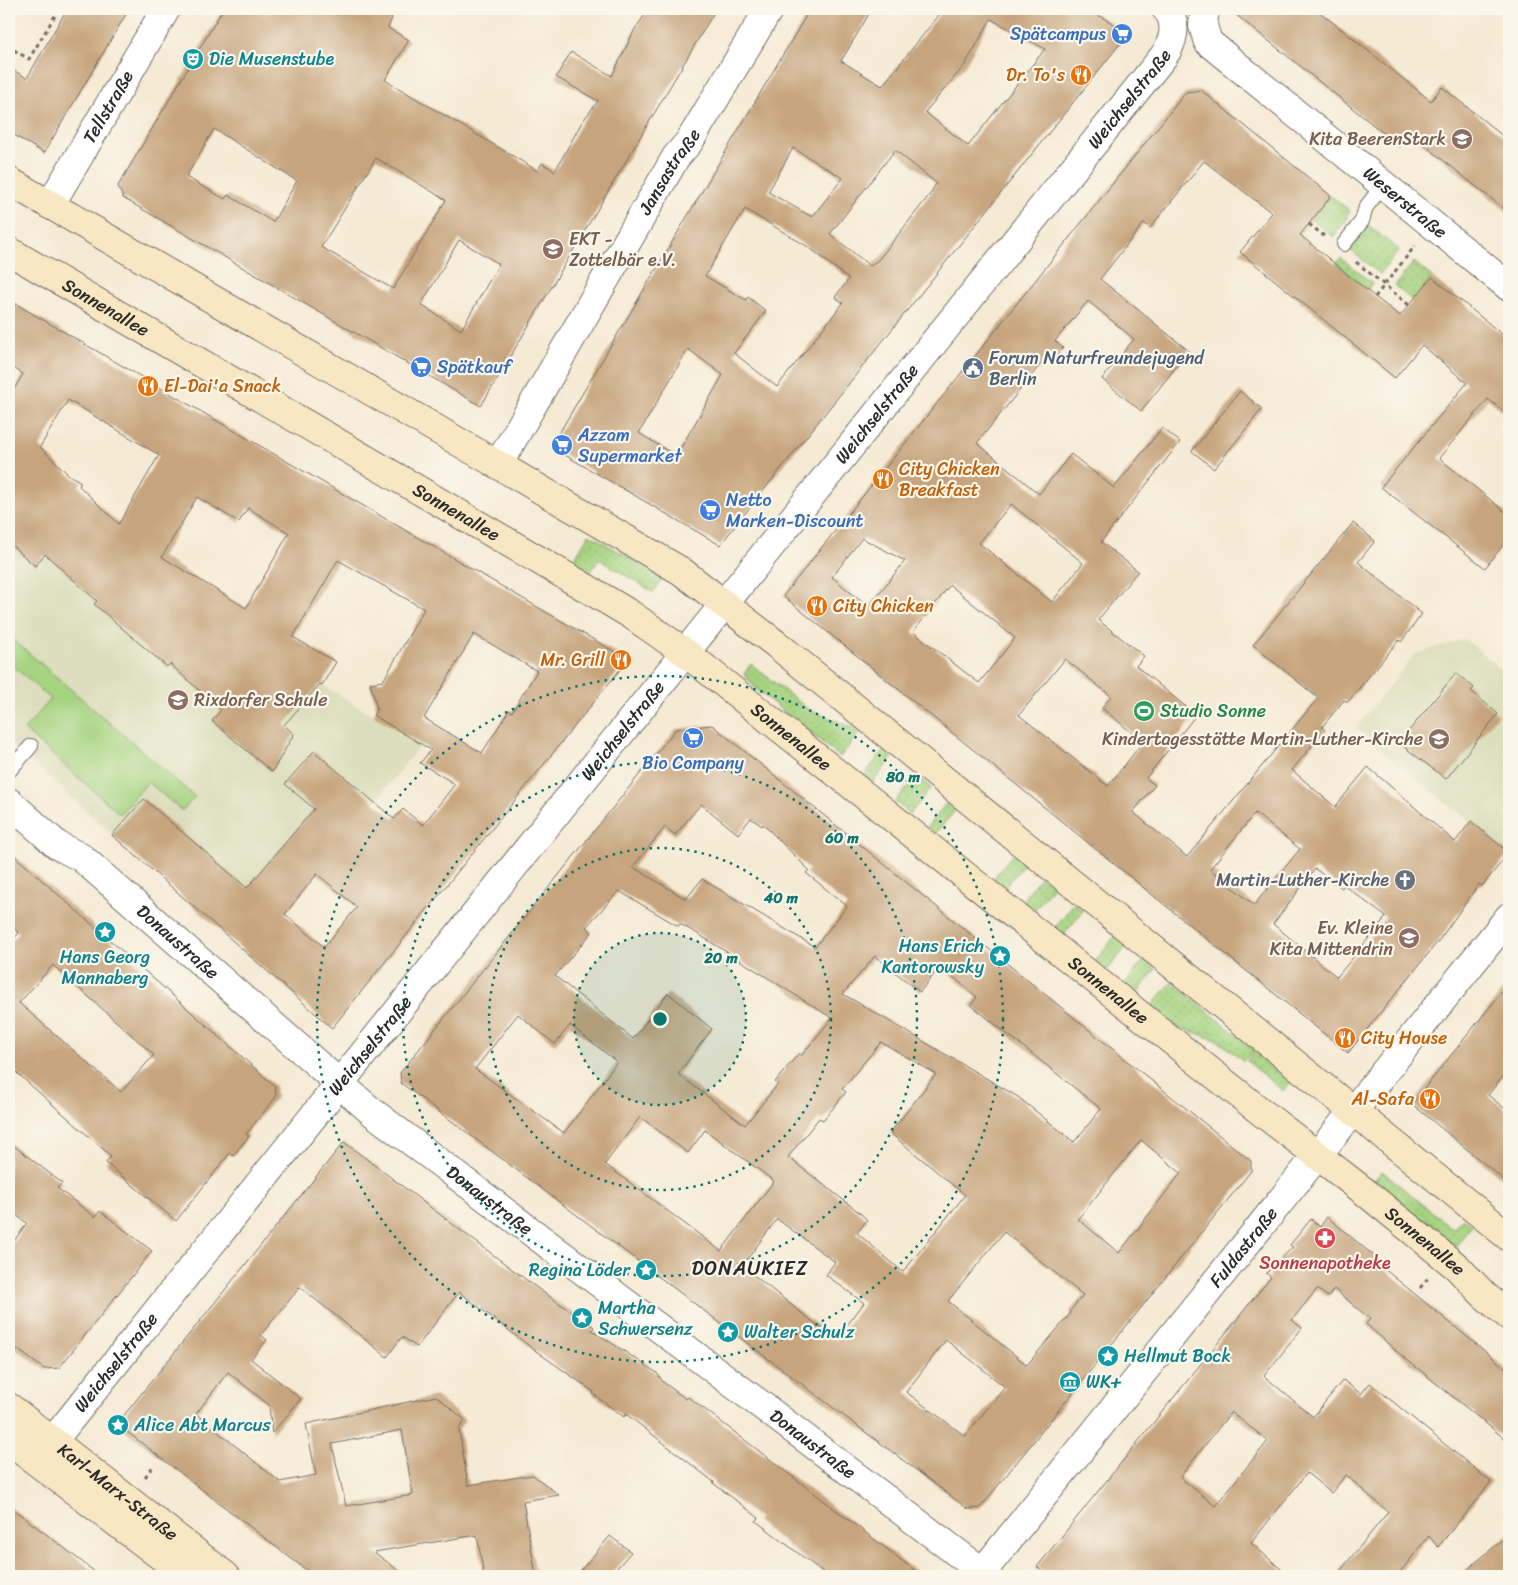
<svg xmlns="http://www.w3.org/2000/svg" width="1518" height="1585" font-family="Sriracha,sans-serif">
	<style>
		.built { fill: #dcdebc }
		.grass { fill: url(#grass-dots); stroke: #687f56 }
		.pitch { fill: #a6d380; stroke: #687f56 }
		.building { fill: #c6a47d; fill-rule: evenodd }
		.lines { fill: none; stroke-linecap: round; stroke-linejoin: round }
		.lane-casing { stroke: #726e66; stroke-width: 16 }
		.street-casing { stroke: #726e66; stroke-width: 30 }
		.secondary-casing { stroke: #726e66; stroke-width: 30 }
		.path { stroke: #726e66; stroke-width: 3; stroke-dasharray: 4 4; stroke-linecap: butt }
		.lane { stroke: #fff; stroke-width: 14 }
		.street { stroke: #fff; stroke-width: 28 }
		.secondary { stroke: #f9e7c3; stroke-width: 28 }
		.ring { fill: none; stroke: #0f766e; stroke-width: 2.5; stroke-dasharray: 2.5 5 }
		.labels { text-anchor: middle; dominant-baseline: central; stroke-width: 4.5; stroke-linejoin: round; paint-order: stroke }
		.shop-label { font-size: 18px; fill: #366cbe; stroke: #fbf7ec; text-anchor: start }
		.culture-label { font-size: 18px; fill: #0d838f; stroke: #fbf7ec; text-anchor: start }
		.food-label { font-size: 18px; fill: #c56008; stroke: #fbf7ec; text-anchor: start }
		.street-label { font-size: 18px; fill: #2b2b2b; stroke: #fbf7ec }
		.education-label { font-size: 18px; fill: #785e54; stroke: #fbf7ec; text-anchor: end }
		.service-label { font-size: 18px; fill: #4e5e75; stroke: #fbf7ec; text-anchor: start }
		.leisure-label { font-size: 18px; fill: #27864d; stroke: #fbf7ec; text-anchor: start }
		.worship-label { font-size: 18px; fill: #5b616d; stroke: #fbf7ec; text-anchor: end }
		.health-label { font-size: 18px; fill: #be3a42; stroke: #fbf7ec }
		.quarter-label { font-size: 20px; letter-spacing: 1px; fill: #2b2b2b; stroke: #fbf7ec }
		.centre { fill: #0f766e; stroke: #fbf7ec; stroke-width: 2.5 }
		.ring-label { font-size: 15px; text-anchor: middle; font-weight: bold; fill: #0f766e; stroke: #fbf7ec; stroke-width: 4.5; stroke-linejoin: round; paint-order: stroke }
	</style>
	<defs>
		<pattern id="grass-dots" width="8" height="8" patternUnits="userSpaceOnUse" patternTransform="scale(1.25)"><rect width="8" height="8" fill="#a6d380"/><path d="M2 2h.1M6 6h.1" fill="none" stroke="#8fb56f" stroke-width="1.8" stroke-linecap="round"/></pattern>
	</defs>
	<rect width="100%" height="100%" fill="#fbf7ec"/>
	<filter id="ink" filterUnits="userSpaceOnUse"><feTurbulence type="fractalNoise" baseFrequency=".02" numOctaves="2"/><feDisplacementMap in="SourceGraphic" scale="10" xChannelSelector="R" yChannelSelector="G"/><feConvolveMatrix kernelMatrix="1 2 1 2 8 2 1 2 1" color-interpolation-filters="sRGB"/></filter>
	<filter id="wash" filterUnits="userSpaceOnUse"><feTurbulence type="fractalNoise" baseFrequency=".0096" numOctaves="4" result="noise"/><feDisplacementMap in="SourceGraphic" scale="20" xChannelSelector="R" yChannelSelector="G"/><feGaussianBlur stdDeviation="1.12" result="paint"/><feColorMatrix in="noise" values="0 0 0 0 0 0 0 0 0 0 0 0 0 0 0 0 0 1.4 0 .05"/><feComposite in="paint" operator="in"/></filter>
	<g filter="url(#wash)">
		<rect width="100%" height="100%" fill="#f5ead4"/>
		<!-- built -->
		<g class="built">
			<polygon points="9,454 55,499 271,654 421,744 251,957 9,742"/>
			<polygon points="1465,639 1509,676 1509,852 1396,763 1356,728 1415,654"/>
		</g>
		<!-- grass -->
		<g class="grass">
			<polygon points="1331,196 1350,211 1346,216 1348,218 1333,237 1312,219"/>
			<polygon points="1368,225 1399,250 1380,274 1349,249"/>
			<polygon points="1341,258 1372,283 1367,290 1336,264"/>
			<polygon points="1414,262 1432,277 1413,301 1395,286"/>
			<polygon points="589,534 652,571 662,580 653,592 599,559 590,573 572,563"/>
			<polygon points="751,664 809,710 861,731 840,757 756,689 744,674"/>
			<polygon points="884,749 893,757 872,783 864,776"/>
			<polygon points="917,776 931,788 910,814 895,802"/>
			<polygon points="948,801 957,808 935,834 927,827"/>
			<polygon points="1013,854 1025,863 1003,889 992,880"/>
			<polygon points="1041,876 1053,886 1032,913 1020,903"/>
			<polygon points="1074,903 1083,911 1062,937 1053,930"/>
			<polygon points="1115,936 1127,946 1106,972 1094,963"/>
			<polygon points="1144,960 1156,969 1135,996 1123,986"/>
			<polygon points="1172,982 1254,1049 1244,1061 1217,1040 1180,1028 1150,1008"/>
			<polygon points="1255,1051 1292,1081 1283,1091 1247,1061"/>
			<polygon points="1382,1171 1453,1229 1463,1218 1472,1225 1455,1247 1373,1182"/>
		</g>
		<!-- pitch -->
		<polygon class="pitch" points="9,636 195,797 182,811 148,782 120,814 24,730 51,699 9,662"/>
		<g id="blocks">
			<!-- building -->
			<g class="building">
				<polygon points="67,9 129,9 44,153 9,132 9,68 27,78"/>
				<path d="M223,9H379L392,18L388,28L409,40L385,80L538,171L542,163L555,171L582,122L598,101L556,77L571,52L612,76L635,29L649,9H716L481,406L123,198L118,186ZM214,129L297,181L273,222L228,195L225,199L186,177ZM376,158L446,200L393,289L321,247ZM459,240L499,264L461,330L421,305Z"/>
				<path d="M810,9H872L841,61L882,86L944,9H1087L1121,28L1123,40L720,545L558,451L555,440ZM991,19L1045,49L968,146L925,112L965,65ZM793,148L843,178L812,217L768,192ZM895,150L936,183L931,193L879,259L870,266L830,234ZM745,209L810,248L849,279L835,297L843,303L777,387L734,353L766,311L748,297L746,300L705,276ZM688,349L723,375L676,456L639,433Z"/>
				<polygon points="1229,9 1316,9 1431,101 1442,87 1509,141 1509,213 1407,131 1397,144"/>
				<path d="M1201,90L1331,196L1300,235L1375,297L1400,316L1432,277L1509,340V416L1488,399L1439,458L1509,515V538L1485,568L1381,487L1467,383L1422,345L1395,378L1240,252L1272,213L1204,161L1150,228L1144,223L1100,279L1189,351L1141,411L1102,379L1134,339L1088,301L1055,341L1063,348L1049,364L1044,360L977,443L1039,494L1071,454L1114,488L1162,428L1180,442L1101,542L1138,571L1098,620L1144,656L1136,666L1196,715L1146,778L1155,785L1133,812L1187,857L1318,698L1253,645L1353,523L1375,541L1358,562L1422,614L1401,642L1399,640L1348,702L1344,700L1322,727L1325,730L1292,770L1335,807L1368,767L1455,842L1471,821L1509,853L1482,886L1479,884L1440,939L1348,1053L783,596L1186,92ZM1011,504L1083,563L1052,602L979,543ZM862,538L905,561L868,607L832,577ZM950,585L1015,638L979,683L913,632ZM1065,659L1111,696L1102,708L1143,742L1108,786L1019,715ZM1255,813L1300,849L1254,905L1210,869ZM1315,869L1342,888L1344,885L1386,917L1337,977L1273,924Z"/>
				<path d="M9,300L620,655L622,667L332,1028L112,835L144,799L247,888L314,809L285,784L314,751L394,819L403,809L423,825L455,784L420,763L431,750L373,715L377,709L370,683L383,681L424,609L338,560L293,637L336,662L322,685L320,684L284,725L294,734L272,772L212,721L221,710L170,664L167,667L94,604L97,601L45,554L35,566L9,543V398L23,374L9,365ZM68,400L159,455L119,524L79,486L81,482L69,475L40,447ZM197,497L239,522L248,508L289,533L246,608L162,557ZM474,634L537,671L512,712L509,710L482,753L424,718ZM317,874L357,907L324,947L285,914Z"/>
				<polygon points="1240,391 1262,409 1214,469 1192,451"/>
				<polygon points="1456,673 1474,688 1471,691 1498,714 1446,779 1399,743"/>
				<path d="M712,725L1251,1161V1171L980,1508L968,1509L401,1083L400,1073L676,729ZM701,804L738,834L751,818L762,826L763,824L809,870L806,873L847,906L815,947L702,879L686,899L633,867L665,827L675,835ZM619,891L678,926L680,924L698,934L832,1018L801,1056L799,1053L775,1082L778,1084L745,1125L678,1074L712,1029L668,993L633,1039L555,976L592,932L586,927ZM875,956L920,992L940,966L977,997L971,1005L1101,1109L1074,1142L1018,1097L843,994ZM518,1014L555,1044L570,1025L617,1062L564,1133L475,1069ZM881,1042L936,1074L890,1133L965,1195L903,1272L857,1233L867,1220L860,1213L788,1157L819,1118L823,1120L834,1107L846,1092L842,1089ZM640,1117L688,1153L705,1130L774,1181L721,1251L605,1164ZM1141,1140L1181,1173L1119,1253L1078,1219ZM777,1219L835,1262L826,1275L864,1303L836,1340L742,1266ZM1004,1232L1083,1295L1070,1311L1071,1313L1027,1365L948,1301ZM946,1340L1005,1387L965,1436L906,1392Z"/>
				<path d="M9,851L275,1086L276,1097L246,1134L249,1136L233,1156L230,1153L176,1221L106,1163L111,1156L9,1066V944L19,933L9,924ZM53,965L154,1055L121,1092L19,1003Z"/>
				<polygon points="1509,983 1509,1069 1488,1095 1509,1112 1509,1184 1412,1104"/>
				<polygon points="9,1142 62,1183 57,1188 95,1217 100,1211 152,1251 59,1368 44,1369 9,1343 9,1248 27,1223 9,1210"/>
				<path d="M344,1142L537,1288L594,1327L592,1330L657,1373L663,1382L686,1399L688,1397L703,1408L922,1576H828L756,1521L759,1518L713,1483L714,1482L626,1414L624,1417L593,1394L594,1392L533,1349L459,1292L417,1347L402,1337L387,1357L300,1287L261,1335L267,1340L251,1359L301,1399L272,1433L269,1405L228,1372L196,1414L280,1482L316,1475L306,1424L436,1396L465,1420L459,1429L468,1485L533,1475L559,1495L523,1501L536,1576H484L477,1535L374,1552L406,1576H314L117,1424ZM402,1430L413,1495L346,1506L332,1444Z"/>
				<path d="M1327,1217L1385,1265L1383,1268L1509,1371V1442L1396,1351L1366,1324L1370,1319L1334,1289L1328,1297L1317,1289L1292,1320L1302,1328L1264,1376L1313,1417L1343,1380L1361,1394L1370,1383L1491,1482L1438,1547L1429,1536L1397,1576H1336L1388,1512L1346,1475L1331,1493L1307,1473L1251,1543L1289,1576H1049L1037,1567L1271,1277L1266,1273L1293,1247L1290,1245L1311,1219L1320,1227ZM1231,1412L1268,1441L1215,1506L1180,1477Z"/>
				<polygon points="9,1506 63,1547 100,1576 9,1576"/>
				<polygon points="1509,1534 1509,1576 1460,1576"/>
				<polygon points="610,1536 631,1552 610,1576 576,1576"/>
			</g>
		</g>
	</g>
	<g filter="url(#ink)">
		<use href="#blocks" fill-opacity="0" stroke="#726e66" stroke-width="1"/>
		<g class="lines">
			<!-- lane casing -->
			<g class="lane-casing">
				<g id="lane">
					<polyline points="1344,244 1362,221 1366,207 1383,185"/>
					<polyline points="9,771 31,746"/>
				</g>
			</g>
			<!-- street casing -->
			<g class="street-casing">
				<g id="street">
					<path id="s1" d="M1205,9L1203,26L1208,42L1509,287"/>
					<path id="s2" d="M50,205L166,9"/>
					<path id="s3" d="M498,465L676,157L689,142L769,9"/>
					<path id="s4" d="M9,802L57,845L82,858L371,1111L988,1576"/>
					<path id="s5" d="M52,1442L1163,57C1173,44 1179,22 1166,9"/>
					<path id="s6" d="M979,1576L1509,917"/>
				</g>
			</g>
			<!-- secondary casing -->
			<g class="secondary-casing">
				<g id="secondary">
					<polyline points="9,181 681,571 776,644 1509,1237"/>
					<path id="s7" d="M9,251L583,586L630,614L686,653L1260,1111L1365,1192L1457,1267L1484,1295L1509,1316"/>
					<path id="s8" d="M9,1407L226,1576"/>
					<polyline points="9,1441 187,1576"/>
				</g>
			</g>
			<!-- path -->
			<g class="path">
				<polyline points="9,54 12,49 29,59 59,9"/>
				<polyline points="1309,224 1324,236"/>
				<polyline points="1356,262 1409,305"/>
				<polyline points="1375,297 1415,246"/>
				<polyline points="1420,1288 1428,1278"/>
				<polyline points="145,1477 154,1465"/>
			</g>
			<!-- lane -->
			<use href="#lane" class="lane"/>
			<!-- street -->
			<use href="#street" class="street"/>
			<!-- secondary -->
			<use href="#secondary" class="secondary"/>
		</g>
	</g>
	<!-- distance rings -->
	<circle cx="660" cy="1019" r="86" fill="#0f766e" fill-opacity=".12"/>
	<g class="ring">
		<circle cx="660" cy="1019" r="86"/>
		<circle cx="660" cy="1019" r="171"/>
		<circle cx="660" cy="1019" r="257"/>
		<circle cx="660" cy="1019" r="343"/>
	</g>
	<!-- icons -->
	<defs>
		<g id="supermarket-disc" transform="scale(1.125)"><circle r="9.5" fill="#3f7fe0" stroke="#fbf7ec"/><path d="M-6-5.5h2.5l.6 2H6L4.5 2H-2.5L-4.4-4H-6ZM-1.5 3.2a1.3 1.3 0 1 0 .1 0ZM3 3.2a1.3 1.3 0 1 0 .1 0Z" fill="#fff"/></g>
		<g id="theatre-disc" transform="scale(1.125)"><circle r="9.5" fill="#0f9aa8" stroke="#fbf7ec"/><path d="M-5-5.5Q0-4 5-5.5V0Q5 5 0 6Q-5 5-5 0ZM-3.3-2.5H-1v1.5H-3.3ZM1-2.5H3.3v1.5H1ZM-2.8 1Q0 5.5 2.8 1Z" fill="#fff"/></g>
		<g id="restaurant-disc" transform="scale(1.125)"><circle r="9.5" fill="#e8710a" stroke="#fbf7ec"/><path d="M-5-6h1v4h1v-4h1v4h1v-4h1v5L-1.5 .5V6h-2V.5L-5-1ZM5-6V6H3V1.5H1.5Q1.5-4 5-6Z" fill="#fff"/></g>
		<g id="school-disc" transform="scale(1.125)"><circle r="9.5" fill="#8d6e63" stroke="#fbf7ec"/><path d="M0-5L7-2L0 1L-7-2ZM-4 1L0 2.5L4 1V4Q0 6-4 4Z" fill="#fff"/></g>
		<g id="civic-disc" transform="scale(1.125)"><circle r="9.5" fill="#5c6f8a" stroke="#fbf7ec"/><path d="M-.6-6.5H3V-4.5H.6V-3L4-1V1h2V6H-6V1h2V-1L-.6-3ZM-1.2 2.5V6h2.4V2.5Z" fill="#fff"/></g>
		<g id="stadium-disc" transform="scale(1.125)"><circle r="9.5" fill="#2e9e5b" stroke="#fbf7ec"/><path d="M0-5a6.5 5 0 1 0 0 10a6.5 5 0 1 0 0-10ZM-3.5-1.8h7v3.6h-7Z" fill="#fff"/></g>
		<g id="church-disc" transform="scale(1.125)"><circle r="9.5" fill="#6b7280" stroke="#fbf7ec"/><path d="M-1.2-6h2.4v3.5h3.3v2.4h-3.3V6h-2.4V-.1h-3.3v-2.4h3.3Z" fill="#fff"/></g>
		<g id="sight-disc" transform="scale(1.125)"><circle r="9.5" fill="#0f9aa8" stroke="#fbf7ec"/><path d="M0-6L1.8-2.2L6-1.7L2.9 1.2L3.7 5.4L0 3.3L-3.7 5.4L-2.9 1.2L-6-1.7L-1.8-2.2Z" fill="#fff"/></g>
		<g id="pharmacy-disc" transform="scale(1.125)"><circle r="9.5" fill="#e0444e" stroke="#fbf7ec"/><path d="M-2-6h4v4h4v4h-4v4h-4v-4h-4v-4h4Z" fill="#fff"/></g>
		<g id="museum-disc" transform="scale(1.125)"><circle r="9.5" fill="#0f9aa8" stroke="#fbf7ec"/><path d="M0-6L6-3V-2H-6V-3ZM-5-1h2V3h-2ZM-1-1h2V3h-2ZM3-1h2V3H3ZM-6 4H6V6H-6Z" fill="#fff"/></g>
	</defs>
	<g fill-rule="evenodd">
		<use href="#supermarket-disc" x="1122" y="34"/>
		<use href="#theatre-disc" x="193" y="59"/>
		<use href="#restaurant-disc" x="1081" y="75"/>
		<use href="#school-disc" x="1462" y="139"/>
		<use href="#school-disc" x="553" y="249"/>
		<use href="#supermarket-disc" x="421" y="367"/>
		<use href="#civic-disc" x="973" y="368"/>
		<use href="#restaurant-disc" x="148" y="386"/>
		<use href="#supermarket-disc" x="562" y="445"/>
		<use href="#restaurant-disc" x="883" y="479"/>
		<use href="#supermarket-disc" x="710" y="510"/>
		<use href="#restaurant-disc" x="817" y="606"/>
		<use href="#restaurant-disc" x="621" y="660"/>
		<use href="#school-disc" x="178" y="700"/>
		<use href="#stadium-disc" x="1144" y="711"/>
		<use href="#supermarket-disc" x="693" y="738"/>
		<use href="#school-disc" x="1439" y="739"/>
		<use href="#church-disc" x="1405" y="880"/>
		<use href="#sight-disc" x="105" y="932"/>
		<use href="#school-disc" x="1409" y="938"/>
		<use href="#sight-disc" x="1000" y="956"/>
		<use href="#restaurant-disc" x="1345" y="1038"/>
		<use href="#restaurant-disc" x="1430" y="1099"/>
		<use href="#pharmacy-disc" x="1325" y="1238"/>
		<use href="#sight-disc" x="646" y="1270"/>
		<use href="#sight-disc" x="582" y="1318"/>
		<use href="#sight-disc" x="728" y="1332"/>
		<use href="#sight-disc" x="1108" y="1356"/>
		<use href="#museum-disc" x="1070" y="1382"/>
		<use href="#sight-disc" x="118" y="1425"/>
	</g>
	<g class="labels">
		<!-- shop labels -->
		<g class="shop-label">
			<text x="1106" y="34" text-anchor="end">Spätcampus</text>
			<text x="437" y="367">Spätkauf</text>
			<text x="578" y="435">Azzam<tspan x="578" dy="21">Supermarket</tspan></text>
			<text x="726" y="500">Netto<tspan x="726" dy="21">Marken-Discount</tspan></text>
			<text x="693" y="763" text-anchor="middle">Bio Company</text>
		</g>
		<!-- culture labels -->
		<g class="culture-label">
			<text x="209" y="59">Die Musenstube</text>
			<text x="984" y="946" text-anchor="end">Hans Erich<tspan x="984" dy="21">Kantorowsky</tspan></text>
			<text x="105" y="957" text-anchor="middle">Hans Georg<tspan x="105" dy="21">Mannaberg</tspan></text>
			<text x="630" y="1270" text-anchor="end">Regina Löder</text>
			<text x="598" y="1308">Martha<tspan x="598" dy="21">Schwersenz</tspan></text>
			<text x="744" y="1332">Walter Schulz</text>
			<text x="1124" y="1356">Hellmut Bock</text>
			<text x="1086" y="1382">WK+</text>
			<text x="134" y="1425">Alice Abt Marcus</text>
		</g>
		<!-- food labels -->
		<g class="food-label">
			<text x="1065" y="75" text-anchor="end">Dr. To's</text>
			<text x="164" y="386">El-Dai'a Snack</text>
			<text x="899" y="469">City Chicken<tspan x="899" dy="21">Breakfast</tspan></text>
			<text x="833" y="606">City Chicken</text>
			<text x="605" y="660" text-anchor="end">Mr. Grill</text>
			<text x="1361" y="1038">City House</text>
			<text x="1414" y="1099" text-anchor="end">Al-Safa</text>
		</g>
		<!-- street labels -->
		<g class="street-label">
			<text stroke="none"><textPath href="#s5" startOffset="1722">Weichselstraße</textPath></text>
			<text stroke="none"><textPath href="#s2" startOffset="114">Tellstraße</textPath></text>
			<text stroke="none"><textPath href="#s3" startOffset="340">Jansastraße</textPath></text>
			<text stroke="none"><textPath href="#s1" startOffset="288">Weserstraße</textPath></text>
			<text stroke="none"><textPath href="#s7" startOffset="112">Sonnenallee</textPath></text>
			<text stroke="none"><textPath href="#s5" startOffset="1318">Weichselstraße</textPath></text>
			<text stroke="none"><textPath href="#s7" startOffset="518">Sonnenallee</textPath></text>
			<text stroke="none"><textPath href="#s5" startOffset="912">Weichselstraße</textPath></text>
			<text stroke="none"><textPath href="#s7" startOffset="922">Sonnenallee</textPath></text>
			<text stroke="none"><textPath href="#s4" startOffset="220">Donaustraße</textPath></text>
			<text stroke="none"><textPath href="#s7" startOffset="1328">Sonnenallee</textPath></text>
			<text stroke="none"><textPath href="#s5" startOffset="508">Weichselstraße</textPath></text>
			<text stroke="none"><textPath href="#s4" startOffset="625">Donaustraße</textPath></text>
			<text stroke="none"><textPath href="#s7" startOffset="1732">Sonnenallee</textPath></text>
			<text stroke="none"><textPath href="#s6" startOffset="422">Fuldastraße</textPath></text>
			<text stroke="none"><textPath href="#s5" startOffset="102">Weichselstraße</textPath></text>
			<text stroke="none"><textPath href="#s4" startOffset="1030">Donaustraße</textPath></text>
			<text stroke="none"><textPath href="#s8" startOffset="138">Karl-Marx-Straße</textPath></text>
		</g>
		<!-- education labels -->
		<g class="education-label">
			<text x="1446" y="139">Kita BeerenStark</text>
			<text x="569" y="239" text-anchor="start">EKT -<tspan x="569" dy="21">Zottelbär e.V.</tspan></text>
			<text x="194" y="700" text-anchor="start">Rixdorfer Schule</text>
			<text x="1423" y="739">Kindertagesstätte Martin-Luther-Kirche</text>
			<text x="1393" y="928">Ev. Kleine<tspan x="1393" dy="21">Kita Mittendrin</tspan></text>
		</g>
		<!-- service labels -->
		<g class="service-label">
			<text x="989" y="358">Forum Naturfreundejugend<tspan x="989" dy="21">Berlin</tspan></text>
		</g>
		<!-- leisure labels -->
		<g class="leisure-label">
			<text x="1160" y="711">Studio Sonne</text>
		</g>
		<!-- worship labels -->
		<g class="worship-label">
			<text x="1389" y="880">Martin-Luther-Kirche</text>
		</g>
		<!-- health labels -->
		<g class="health-label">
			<text x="1325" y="1263">Sonnenapotheke</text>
		</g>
		<!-- quarter labels -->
		<g class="quarter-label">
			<text x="750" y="1268">DONAUKIEZ</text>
		</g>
	</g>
	<circle cx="660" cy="1019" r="8" class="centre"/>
	<g class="ring-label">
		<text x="903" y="782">80 m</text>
		<text x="842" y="843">60 m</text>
		<text x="781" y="903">40 m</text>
		<text x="721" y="963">20 m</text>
	</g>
	<!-- margin -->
	<rect width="1518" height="1585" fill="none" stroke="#fbf7ec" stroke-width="30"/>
</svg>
